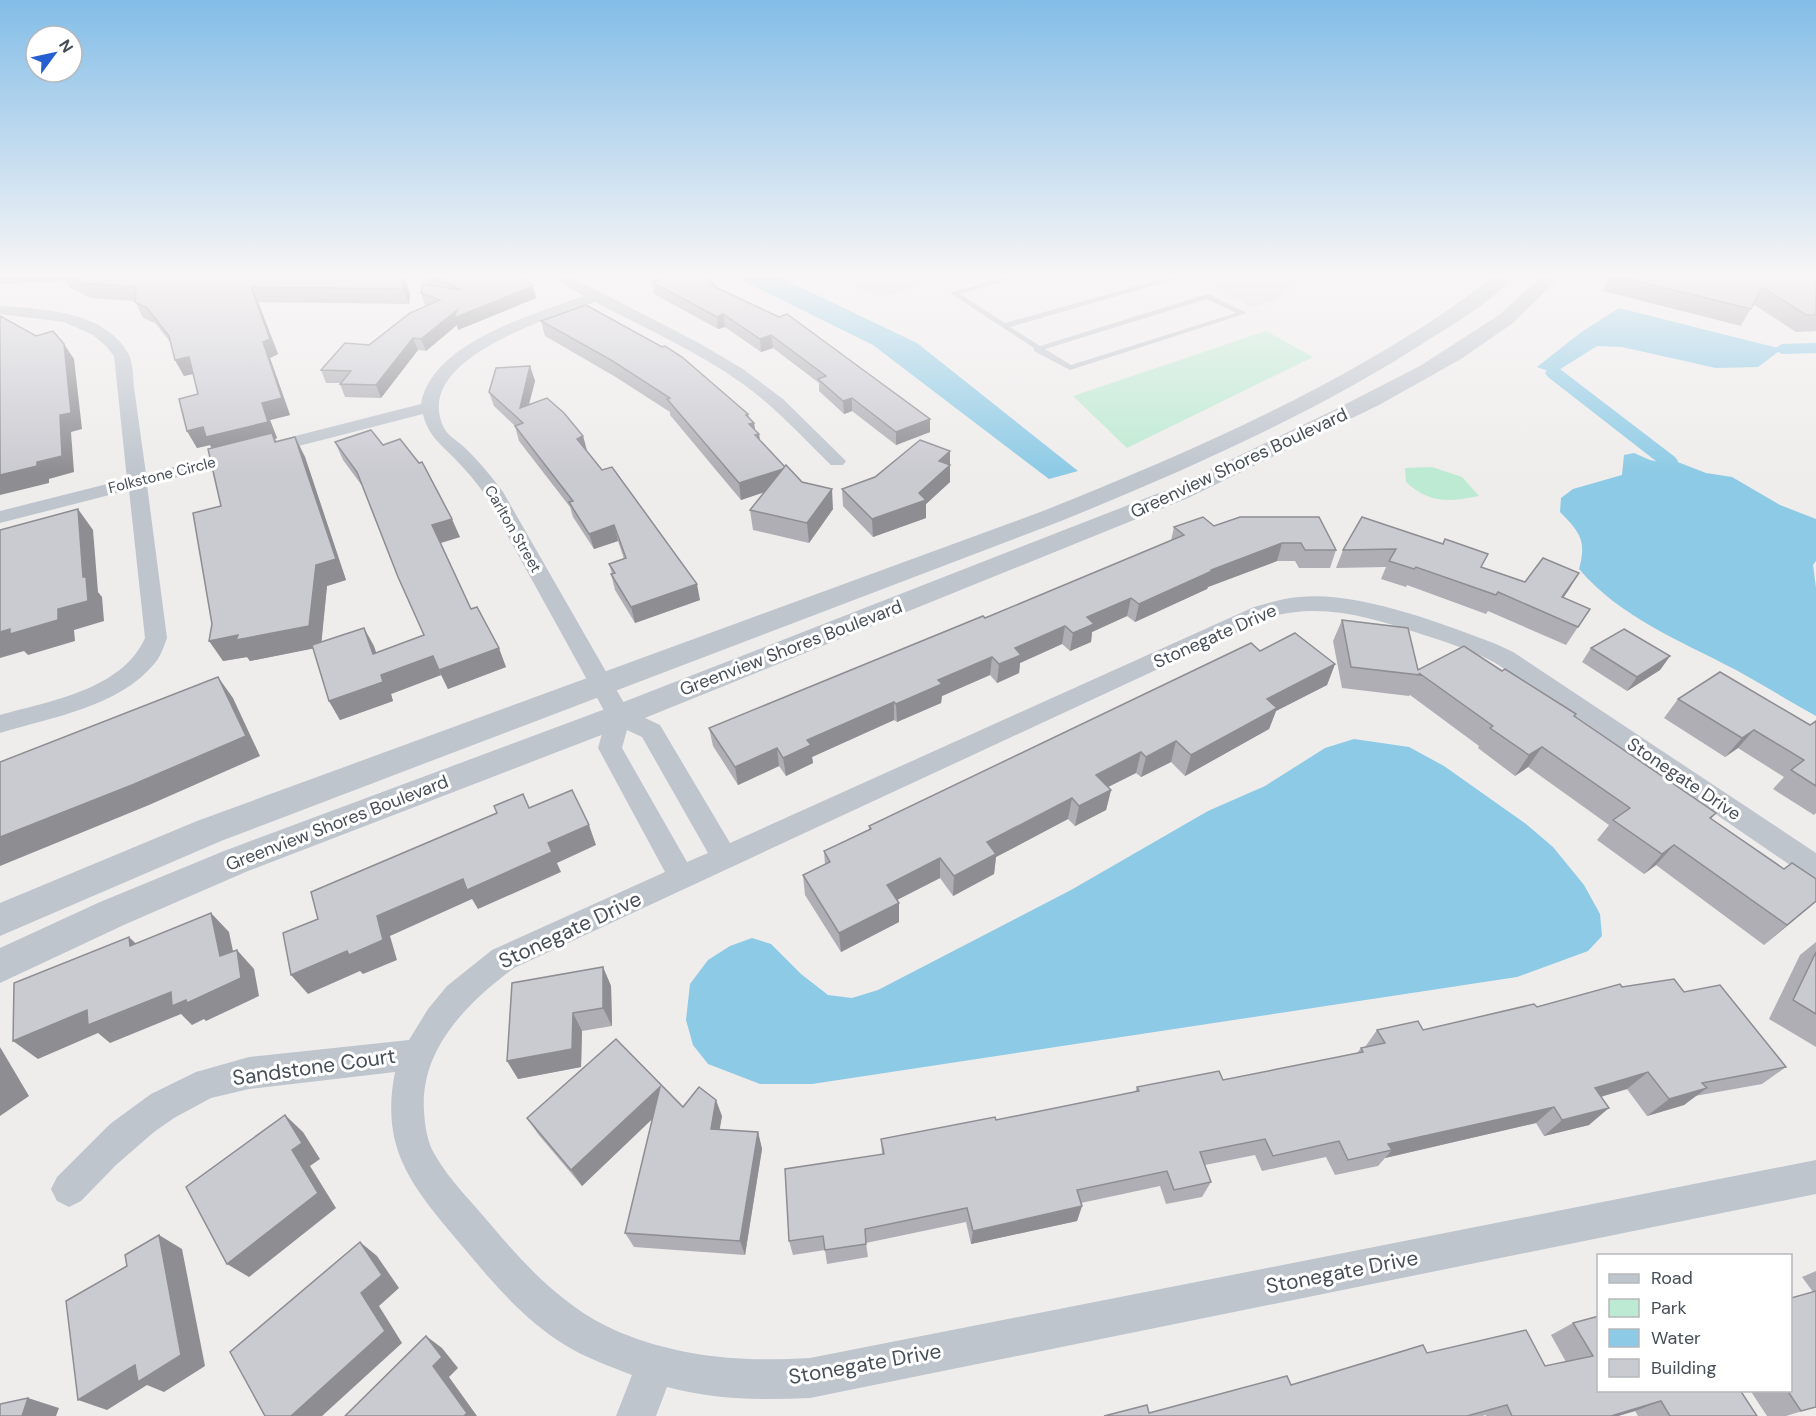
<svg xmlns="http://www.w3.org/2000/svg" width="1816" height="1416" font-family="'DM Sans',sans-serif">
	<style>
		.education { fill: #dfdddd }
		.green { fill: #bcead2 }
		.water { fill: #8ccae5 }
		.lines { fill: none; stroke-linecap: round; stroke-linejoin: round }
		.canal { fill: #8ccae5; fill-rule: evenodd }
		.service { fill: #bec5cd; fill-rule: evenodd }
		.minor { fill: #bec5cd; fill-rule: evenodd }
		.tertiary { fill: #bec5cd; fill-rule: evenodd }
		.wall { fill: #aeaeb4 }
		.shaded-wall { fill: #8d8d92 }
		.building { fill: #cacad1; stroke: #8d8d92; stroke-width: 1.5 }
		.labels { text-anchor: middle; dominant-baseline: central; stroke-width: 6; stroke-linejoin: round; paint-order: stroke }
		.far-street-label { font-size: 15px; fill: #464e58; stroke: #fff }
		.street-label { font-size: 18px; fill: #464e58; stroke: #fff }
		.near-street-label { font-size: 21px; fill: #464e58; stroke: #fff }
	</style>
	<rect width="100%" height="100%" fill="#efecec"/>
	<!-- education -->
	<g class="education">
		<polygon points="831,276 962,276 879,297"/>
		<polygon points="1194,276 1318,276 1303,281 1276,299 1253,308"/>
	</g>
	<!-- green -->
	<g class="green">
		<polygon points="1266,331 1313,357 1127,448 1073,396"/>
		<path d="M1432,467L1462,477L1479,496C1449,502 1430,504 1406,482L1405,468Z"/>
	</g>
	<!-- water -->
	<g class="water">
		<polygon points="733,276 777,276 917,343 1078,471 1049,479 873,345"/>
		<polygon points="1619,308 1782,349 1758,367 1716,368 1622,347 1597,346 1554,373 1537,367 1580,333"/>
		<path d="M1634,453L1650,460L1659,462L1670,459L1706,473L1732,477L1780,505L1816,519V561L1813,565L1816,588V716C1789,701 1763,685 1736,670C1681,641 1621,618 1579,569C1587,541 1580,532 1560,512L1561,498L1573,489L1622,475L1624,455Z"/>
		<polygon points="1354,739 1409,747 1444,766 1526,824 1553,847 1584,885 1600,914 1602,936 1588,951 1517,977 812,1084 760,1084 708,1064 693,1045 686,1020 690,984 708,960 730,946 752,938 771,944 801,974 828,995 852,998 878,990 1071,890 1208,811 1265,786 1325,748"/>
	</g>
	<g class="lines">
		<!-- canal -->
		<g class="canal">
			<polygon points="1816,343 1816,353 1782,354 1774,349 1782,344"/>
			<polygon points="1554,368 1560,369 1675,457 1678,461 1675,465 1661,465 1548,377 1545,373 1548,369"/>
		</g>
		<!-- service -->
		<path class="service" d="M1010,276H1022L960,294L1005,323L1162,279L1159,276H1167L1172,280L1010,327L1040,346L1208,294L1247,313L1070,370L1034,351V348L950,293ZM1207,299L1236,313L1071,365L1045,349Z"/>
		<!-- minor -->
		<path class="minor" d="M552,276H569L699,343L743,369L783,399L846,461L843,465H831C802,437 775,407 743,384C697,351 645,328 595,302C550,318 410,359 444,428C448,436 458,441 464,447C478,460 491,476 503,492L628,710L660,725L730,843L1254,607C1269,603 1284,598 1299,597C1358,591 1441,623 1496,644L1513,652L1816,853V879L1806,876L1497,664C1474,651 1449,643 1424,635C1373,618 1323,602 1270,617L514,968C467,1003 420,1049 424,1111C425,1126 427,1142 435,1155C450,1181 472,1202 491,1225C527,1268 567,1310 619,1332C683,1358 742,1362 810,1358L1816,1160V1194L810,1398C761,1400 715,1400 667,1387L656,1416H616L632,1375C609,1366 586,1358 565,1345C521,1318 490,1279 457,1240C411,1185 380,1148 395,1072L249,1089L211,1098L174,1118L154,1132L116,1165L81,1201L69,1207L57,1201L51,1189L57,1177L110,1124L151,1094L196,1072L249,1057L409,1040L428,1009L447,986L492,950L665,872L598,748L607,716L484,493C475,481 466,470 456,460C441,444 428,436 423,414L147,485L167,638C164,646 161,656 155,663C119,707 52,717 0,733V715C49,701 122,690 145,638L129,490L0,523V511L127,479L114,356L106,346L93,335L64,322L0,314V306C42,309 107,311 129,355C133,363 133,377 134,387C138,416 142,445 146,474L421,404C431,343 534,314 584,296ZM627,730L642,737L708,853L687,862L622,748Z"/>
		<!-- tertiary -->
		<g class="tertiary">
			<path d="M1493,276H1513C1498,297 1456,323 1433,337C1316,413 1189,469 1061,521L221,841L0,936V903L197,821L1043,511C1156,466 1268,418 1373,357C1414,333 1456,307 1493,276Z"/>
			<polygon points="1542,276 1561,276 1513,323 1461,359 1379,405 1188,498 630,724 248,871 126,924 0,983 0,948 100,902 224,851 608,708 1172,488 1336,409 1420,366 1499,315"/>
		</g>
	</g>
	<!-- wall -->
	<g class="wall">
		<polygon points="0,276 394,276 410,293 409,304 258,302 278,354 270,358 290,415 270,420 277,438 275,439 277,442 295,437 305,457 346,580 327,586 321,642 364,628 376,653 424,635 363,487 343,460 335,442 460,537 441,543 471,609 506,667 448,689 441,675 391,694 393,701 340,720 329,701 314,648 250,661 247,657 223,661 212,624 221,506 212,448 210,445 197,448 187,431 198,394 193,374 184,376 175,360 171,343 155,323 143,318 135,301 91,298 69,287 66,281 0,284"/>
		<polygon points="425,276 523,276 533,286 536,298 458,330 457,325 426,351 418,350 381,398 345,397 340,384 341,383 326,383 321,370 369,345 427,306 425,305 421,293 431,285 428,284"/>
		<polygon points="1610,276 1816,276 1816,331 1796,332 1753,304 1741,326 1603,291"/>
		<polygon points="652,282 715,284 715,287 930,432 896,445 852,411 844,414 819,391 819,383 773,348 761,352 725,327 718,329 654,294"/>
		<polygon points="541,321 749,417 754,423 755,430 759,434 760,440 785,467 833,509 809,543 753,530 750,510 765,492 741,500 670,415 670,412 614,376 545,336"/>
		<polygon points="530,366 535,381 529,405 583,436 587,451 700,600 635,623 615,590 611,574 612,574 609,564 624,559 618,541 594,549 573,517 570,507 519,441 515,426 494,406 489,392"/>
		<polygon points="950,451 950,482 926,504 926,518 873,537 843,506 842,489"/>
		<polygon points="1240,517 1336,550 1330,568 1299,568 1295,561 1277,561 1208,587 1207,589 1135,622 1127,616 1092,632 1091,642 1070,651 1062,644 1020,663 1019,673 997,683 990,675 942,696 941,703 897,722 894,720 812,757 813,763 786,776 779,766 738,785 713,746 709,728 985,618 1171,541 1174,527 1214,526"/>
		<polygon points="1362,517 1481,567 1525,582 1579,573 1563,598 1590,609 1566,645 1488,611 1486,614 1407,585 1406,587 1381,579 1386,567 1336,568 1343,550"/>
		<polygon points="1342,620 1418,670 1502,671 1575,717 1716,813 1711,819 1816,902 1764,945 1656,865 1644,874 1597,840 1609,825 1528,767 1515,776 1478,748 1479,746 1410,695 1409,696 1342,688 1333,641"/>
		<polygon points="1591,648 1670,656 1660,670 1627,691 1582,662"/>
		<polygon points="1260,651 1335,664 1327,685 1276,711 1269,729 1185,776 1171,762 1141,777 1136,773 1108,787 1111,790 1106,810 1075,826 1068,819 996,857 994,874 953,896 940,878 897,900 899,903 899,922 841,952 805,895 803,875 825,865 824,851 869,829 869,826"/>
		<polygon points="1678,699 1810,725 1816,721 1816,813 1814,815 1773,789 1784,777 1738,748 1725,757 1664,718"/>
		<polygon points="1816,942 1816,1047 1769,1019 1800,955"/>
		<polygon points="603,967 611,986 612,1026 582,1031 581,1067 518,1079"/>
		<polygon points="1622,987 1684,992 1786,1067 1762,1084 1695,1096 1684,1105 1647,1116 1627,1089 1601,1097 1589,1125 1544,1136 1536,1123 1385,1158 1378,1166 1335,1175 1326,1157 1262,1171 1255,1155 1205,1165 1211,1182 1202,1197 1166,1204 1160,1186 1081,1203 1082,1206 1077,1221 971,1244 966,1222 866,1243 868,1257 827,1264 825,1250 793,1255 789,1241 882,1155 881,1139 996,1120 1135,1092 1137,1087 1223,1080 1357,1053 1361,1048 1365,1047 1377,1030 1423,1030 1537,1007"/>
		<polygon points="722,1116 719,1130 758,1132 762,1149 745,1255 634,1247 625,1233 653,1118 582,1186 538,1134 527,1118"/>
		<polygon points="1816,1271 1816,1407 1786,1416 1767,1416 1750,1390 1791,1390 1813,1292 1802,1277"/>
		<polygon points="1573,1323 1757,1416 1638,1416 1635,1411 1618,1416 1486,1416 1486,1415 1482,1416 1104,1416 1149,1413 1291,1385 1427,1353 1545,1366 1566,1362 1551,1335"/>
	</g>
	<!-- shaded-wall -->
	<g class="shaded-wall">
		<polygon points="404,278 410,293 409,304 403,289"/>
		<polygon points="533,286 536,298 458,330 457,325 426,351 421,339 457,310"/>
		<polygon points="251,287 258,302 278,354 270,358 290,415 270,420 277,438 275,439 282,453 215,454 210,445 197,448 187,431 262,403 263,342"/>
		<polygon points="723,314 725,327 718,329 717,317"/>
		<polygon points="771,335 773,348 761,352 760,339"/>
		<polygon points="413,338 418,350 381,398 376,385"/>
		<polygon points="64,344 74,359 82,429 71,432 74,472 49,479 49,483 0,495 0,475 37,462 60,415"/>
		<polygon points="189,357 197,373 184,376 175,360"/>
		<polygon points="530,366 535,381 524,422 520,408"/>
		<polygon points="852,398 852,411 844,414 843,401"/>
		<polygon points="748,414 750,424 754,423 756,435 759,434 761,450 751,440 746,415"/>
		<polygon points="930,419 930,432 896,445 896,432"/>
		<polygon points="583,436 587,451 577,439"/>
		<polygon points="295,437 305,457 346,580 327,586 321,647 250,661 247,657 223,661 209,641"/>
		<polygon points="950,451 950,482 926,504 926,518 873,537 872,519 919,493 939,461"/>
		<polygon points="786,468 788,484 741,500 739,483"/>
		<polygon points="832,489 833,509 809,543 807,523"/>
		<polygon points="78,509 93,530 98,592 102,597 104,621 74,630 75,641 28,655 24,651 0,658 0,632 58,609 83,577"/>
		<polygon points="452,519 460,537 440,543 432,525"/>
		<polygon points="614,525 618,541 594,549 589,534"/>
		<polygon points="1282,543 1277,561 1208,587 1207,589 1135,622 1139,604 1211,570"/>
		<polygon points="1579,573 1568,591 1551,615 1562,597"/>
		<polygon points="697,584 700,600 635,623 631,607"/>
		<polygon points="1131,598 1127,616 1092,632 1091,642 1070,651 1073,633 1087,617"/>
		<polygon points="1065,626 1062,644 1020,663 1019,673 997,683 999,664 1015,648"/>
		<polygon points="364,628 374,646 383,673 373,654"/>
		<polygon points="499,648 506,667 448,689 439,670"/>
		<polygon points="433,656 441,675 391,694 393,701 340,720 329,701 381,675"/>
		<polygon points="1670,656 1660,670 1627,691 1637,677"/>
		<polygon points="992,657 990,675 942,696 941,703 897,722 896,704 938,680"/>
		<polygon points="1335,664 1327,685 1276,711 1269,729 1185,776 1191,755 1267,699"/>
		<polygon points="218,677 233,698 260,756 149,805 0,866 0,837"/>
		<polygon points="894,702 894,720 812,757 813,763 786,776 783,758 807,740"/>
		<polygon points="1754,730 1738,748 1725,757 1742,738"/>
		<polygon points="1176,741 1171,762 1141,777 1146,757"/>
		<polygon points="1542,747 1528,767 1515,776 1529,755"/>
		<polygon points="777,748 779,766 738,785 735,767"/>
		<polygon points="1141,752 1136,773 1092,795 1096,775"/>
		<polygon points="1111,790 1106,810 1075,826 1079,806"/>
		<polygon points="1072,798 1068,819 996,857 994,874 953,896 954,876 987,842"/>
		<polygon points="589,825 596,845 557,863 561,872 478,909 472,899 390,936 397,960 363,974 360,971 308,994 291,975 377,916"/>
		<polygon points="1674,845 1656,865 1644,874 1662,854"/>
		<polygon points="940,858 940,878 887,905 887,885"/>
		<polygon points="1816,902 1807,909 1764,945 1787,925"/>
		<polygon points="899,903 899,922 841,952 839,933"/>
		<polygon points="211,913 229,932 238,975 220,956"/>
		<polygon points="129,937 149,956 130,946"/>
		<polygon points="237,950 254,969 259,996 206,1021 204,1019 192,1025 181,1014 110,1043 98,1033 38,1059 13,1041 87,1010 171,992 186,1000"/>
		<polygon points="603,967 611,986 612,1026 603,1008"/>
		<polygon points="573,1013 582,1031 581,1067 518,1079 507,1061"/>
		<polygon points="0,1047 29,1096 0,1116"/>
		<polygon points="1648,1072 1627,1089 1575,1104 1595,1088"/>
		<polygon points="660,1087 668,1104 582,1186 571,1170"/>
		<polygon points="1707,1088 1684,1105 1647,1116 1669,1099"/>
		<polygon points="716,1100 722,1116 717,1145 711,1129"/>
		<polygon points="1554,1107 1536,1123 1385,1158 1392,1150 1388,1144"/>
		<polygon points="1609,1108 1589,1125 1544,1136 1562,1120"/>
		<polygon points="285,1115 303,1132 320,1159 310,1166 336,1208 249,1277 227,1264 292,1150"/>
		<polygon points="758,1132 762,1149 745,1255 740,1241"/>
		<polygon points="1082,1206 1077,1221 971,1244 973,1231"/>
		<polygon points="159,1235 182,1249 205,1366 164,1392 147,1385 107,1410 78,1400"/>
		<polygon points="360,1242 377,1256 399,1288 379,1306 402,1343 322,1416 291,1416 361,1293"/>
		<polygon points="426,1336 442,1348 458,1368 449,1377 477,1416 464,1416 433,1366"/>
		<polygon points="28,1398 59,1408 56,1416 22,1416"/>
		<polygon points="1661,1401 1635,1411 1618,1416 1611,1416"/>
	</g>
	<!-- building -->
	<g class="building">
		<polygon points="69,276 394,276 404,278 403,289 251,287 270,339 263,342 282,398 262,403 268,422 206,437 203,427 187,431 179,399 198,394 189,357 175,360 169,336 147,308 135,302 136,287 82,283"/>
		<polygon points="432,276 523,276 533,286 454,318 457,310 421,339 413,338 376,385 340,384 351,371 321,370 345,343 369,345 410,313 440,300 421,293 423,284 461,290"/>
		<polygon points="669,276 701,276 715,284 711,285 779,317 787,314 930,419 896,432 852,398 843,401 818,379 826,376 771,335 760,339 723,314 717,317 652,282"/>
		<polygon points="1616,276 1816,276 1816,315 1806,315 1762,287 1751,309"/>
		<polygon points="586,305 662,347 665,346 682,357 748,414 746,415 754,423 749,424 759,434 755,435 785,467 783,469 739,483 667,399 670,398 611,360 541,321"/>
		<polygon points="0,316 36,336 53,331 64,344 71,413 60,415 62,456 37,462 37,466 0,475"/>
		<polygon points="530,366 520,408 547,398 564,413 583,436 577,439 602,470 612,467 697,584 631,607 611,574 615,573 609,564 626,558 614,525 589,534 569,502 573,501 515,426 523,423 489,392 496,368"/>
		<polygon points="371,430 383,445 400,439 419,463 422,462 452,519 432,525 471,609 477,607 499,648 439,670 433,656 381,675 383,682 329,701 312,645 364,628 373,654 424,635 398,577 357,472 335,442"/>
		<polygon points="272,433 275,442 295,437 336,559 316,565 309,626 236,640 238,635 209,641 212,624 193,513 221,506 208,449"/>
		<polygon points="920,440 950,451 939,461 950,465 919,493 926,500 872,519 842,489 875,477"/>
		<polygon points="786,465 802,482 832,489 807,523 750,510"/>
		<polygon points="78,509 83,577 86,577 88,601 58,609 58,620 10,634 10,629 0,632 0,530"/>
		<polygon points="1203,517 1214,526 1240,517 1319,517 1336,550 1305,550 1301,543 1282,543 1211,570 1212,571 1139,604 1131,598 1087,617 1094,624 1073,633 1065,626 1015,648 1021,655 999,664 992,657 938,680 942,684 896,704 894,702 807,740 811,745 783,758 777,748 735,767 709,728 983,616 985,618 1184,535 1174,527"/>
		<polygon points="1362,517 1443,544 1445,539 1488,554 1481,567 1525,582 1543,558 1579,573 1562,597 1590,609 1578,627 1498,592 1496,595 1416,567 1414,569 1389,561 1396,549 1343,550"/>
		<polygon points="1342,620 1408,628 1418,670 1464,646 1502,671 1505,669 1576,714 1574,716 1716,813 1710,818 1784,869 1792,863 1816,879 1816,901 1787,925 1674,845 1662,854 1613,820 1630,808 1542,747 1529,755 1490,728 1493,726 1419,673 1420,675 1351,667"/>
		<polygon points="1624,629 1670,656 1637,677 1591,648"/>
		<polygon points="1295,633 1335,664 1267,699 1277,708 1191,755 1176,741 1146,757 1141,752 1096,775 1111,790 1079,806 1072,798 987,842 996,854 954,876 940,858 887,885 899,903 839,933 803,875 830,862 824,851 871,829 869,826 1251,643 1260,651"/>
		<polygon points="1720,672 1810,725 1816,721 1816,786 1791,770 1804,760 1754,730 1742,738 1678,699"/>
		<polygon points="218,677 246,736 132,785 0,837 0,762"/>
		<polygon points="572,790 589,825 548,843 552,852 467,890 463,879 377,916 383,940 349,955 347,951 291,975 283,933 318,919 311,892 497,813 494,806 523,794 529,808"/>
		<polygon points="211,913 220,956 237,950 241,978 187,1003 186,1000 172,1006 171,992 88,1025 87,1010 13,1041 14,983 129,937 130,946"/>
		<polygon points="1816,952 1816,1014 1793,1000"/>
		<polygon points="603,967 603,1008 573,1013 572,1049 507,1061 512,983"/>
		<polygon points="1674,979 1684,992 1720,985 1786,1067 1702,1083 1707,1088 1669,1099 1648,1072 1595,1088 1609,1108 1562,1120 1554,1107 1388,1144 1392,1150 1348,1160 1339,1141 1273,1156 1265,1139 1200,1152 1211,1182 1174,1190 1167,1171 1077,1190 1082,1206 973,1231 967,1208 865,1229 866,1244 825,1250 823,1236 789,1241 785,1169 884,1154 881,1139 995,1117 996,1120 1139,1091 1137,1087 1219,1071 1223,1080 1363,1052 1361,1048 1385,1043 1377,1030 1418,1021 1423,1030 1534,1004 1537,1007 1620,984 1622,987"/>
		<polygon points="616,1039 683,1107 699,1087 716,1100 711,1129 758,1132 740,1241 625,1233 660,1087 571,1170 527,1118"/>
		<polygon points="285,1115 302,1143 292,1150 318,1193 227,1264 186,1187"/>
		<polygon points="159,1235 181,1355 138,1382 135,1365 78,1400 66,1301 127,1266 125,1255"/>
		<polygon points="360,1242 382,1275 361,1293 385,1331 291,1416 265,1416 230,1352"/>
		<polygon points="1816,1291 1816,1407 1801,1411 1787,1390 1791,1390 1791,1298"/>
		<polygon points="1599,1316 1599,1390 1740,1390 1757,1416 1670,1416 1661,1401 1611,1416 1512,1416 1507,1405 1467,1416 1104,1416 1147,1405 1149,1413 1287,1376 1291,1385 1423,1345 1427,1353 1526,1330 1545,1366 1593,1356 1573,1323"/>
		<polygon points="426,1336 442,1357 433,1366 467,1413 464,1416 345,1416"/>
		<polygon points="28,1398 22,1416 0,1416 0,1404"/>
	</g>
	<!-- sky -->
	<linearGradient id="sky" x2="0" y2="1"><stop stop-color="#83bde7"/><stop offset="0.58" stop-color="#f8f6f6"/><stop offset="1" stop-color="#f8f6f6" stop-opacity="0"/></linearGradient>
	<rect width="1816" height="474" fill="url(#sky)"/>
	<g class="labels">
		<!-- far-street labels -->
		<g class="far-street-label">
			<text transform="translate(162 475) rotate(-14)">Folkstone Circle</text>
			<text transform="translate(513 529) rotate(60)">Carlton Street</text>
		</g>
		<!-- street labels -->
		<g class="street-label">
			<text transform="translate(1239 463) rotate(-25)">Greenview Shores Boulevard</text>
			<text transform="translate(1215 636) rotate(-24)">Stonegate Drive</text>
			<text transform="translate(791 648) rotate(-21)">Greenview Shores Boulevard</text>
			<text transform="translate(1684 779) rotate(34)">Stonegate Drive</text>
			<text transform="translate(337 823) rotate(-21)">Greenview Shores Boulevard</text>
		</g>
		<!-- near-street labels -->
		<g class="near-street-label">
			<text transform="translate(570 930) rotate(-25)">Stonegate Drive</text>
			<text transform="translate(314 1067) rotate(-8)">Sandstone Court</text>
			<text transform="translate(1342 1272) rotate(-11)">Stonegate Drive</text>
			<text transform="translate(865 1364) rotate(-10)">Stonegate Drive</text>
		</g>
	</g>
	<!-- legend -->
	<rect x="1597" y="1254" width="195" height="138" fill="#ffffff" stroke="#b5b8bc" stroke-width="1.5"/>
	<rect x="1609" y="1274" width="30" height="9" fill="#bec5cd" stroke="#b5b8bc" stroke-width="1.5"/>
	<text x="1651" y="1284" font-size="18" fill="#464e58">Road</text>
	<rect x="1609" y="1299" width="30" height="18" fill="#bcead2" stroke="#b5b8bc" stroke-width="1.5"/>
	<text x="1651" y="1314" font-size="18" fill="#464e58">Park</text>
	<rect x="1609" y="1329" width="30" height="18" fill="#8ccae5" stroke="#b5b8bc" stroke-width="1.5"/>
	<text x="1651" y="1344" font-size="18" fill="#464e58">Water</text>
	<rect x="1609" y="1359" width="30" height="18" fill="#cacad1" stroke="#b5b8bc" stroke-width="1.5"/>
	<text x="1651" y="1374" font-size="18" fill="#464e58">Building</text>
	<!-- north arrow -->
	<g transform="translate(54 54) rotate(57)"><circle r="28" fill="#ffffff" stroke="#b5b8bc" stroke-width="1.5"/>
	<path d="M0-4.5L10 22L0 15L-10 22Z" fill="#2560d0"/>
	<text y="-9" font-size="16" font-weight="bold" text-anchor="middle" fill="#464e58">N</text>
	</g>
</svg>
